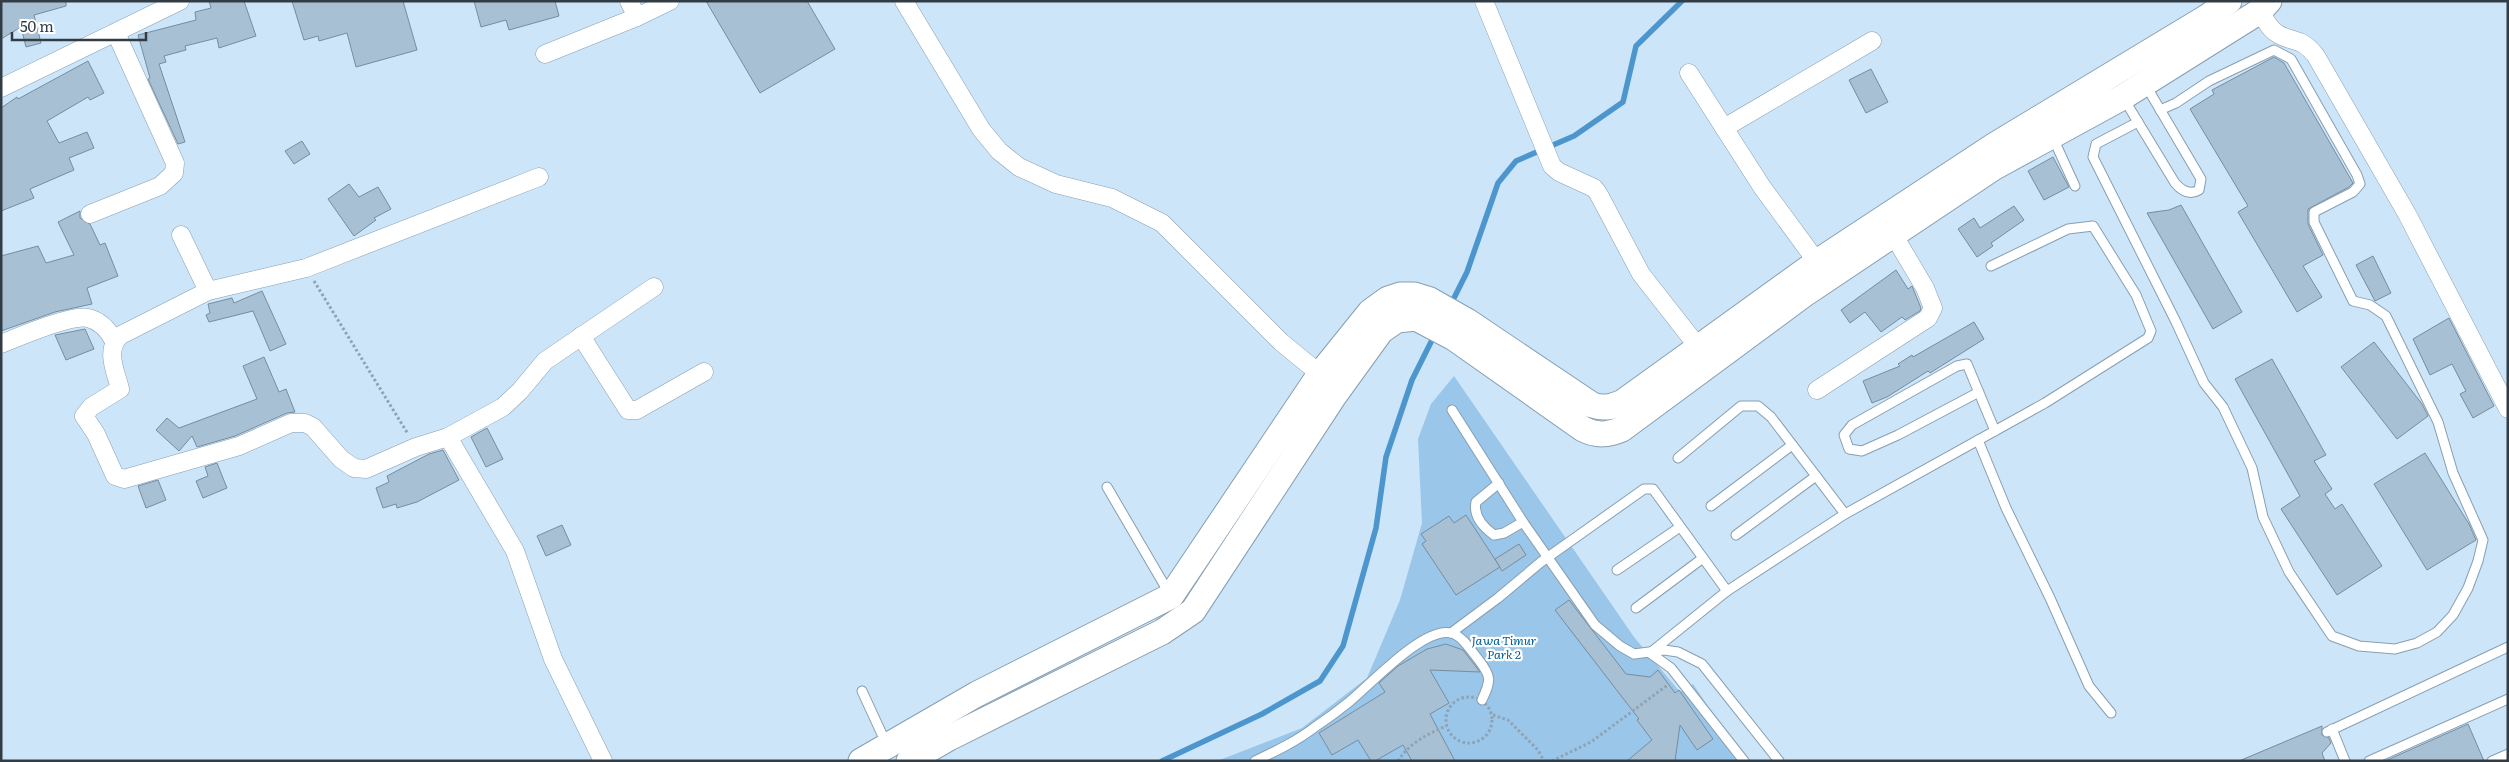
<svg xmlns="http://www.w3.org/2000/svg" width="2509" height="762" font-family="Literata,serif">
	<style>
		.green { fill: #9ac6ea }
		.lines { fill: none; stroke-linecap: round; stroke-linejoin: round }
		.stream { stroke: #4c96cd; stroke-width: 5.5 }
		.building { fill: #a8c0d4; stroke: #768da0 }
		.lane-casing { stroke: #879fb2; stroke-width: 11 }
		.street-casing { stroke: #879fb2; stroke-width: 19 }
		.secondary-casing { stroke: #879fb2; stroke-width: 27 }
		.path { stroke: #8fa2b2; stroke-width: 3; stroke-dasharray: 2.5 2.5; stroke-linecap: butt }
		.lane { stroke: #fff; stroke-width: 9 }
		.street { stroke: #fff; stroke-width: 18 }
		.secondary { stroke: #fff; stroke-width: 25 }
		.labels { text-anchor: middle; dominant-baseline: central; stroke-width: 4.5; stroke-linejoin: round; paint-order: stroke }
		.park-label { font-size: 12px; font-style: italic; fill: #005d91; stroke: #fff }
	</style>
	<rect width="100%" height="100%" fill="#cce5f9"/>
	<!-- green -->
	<polygon class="green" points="1454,376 1634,637 1680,692 1693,684 1745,761 1217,761 1302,728 1367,678 1400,600 1422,523 1418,439 1431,404"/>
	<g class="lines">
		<!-- stream -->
		<g class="stream">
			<polyline points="1451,304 1467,272 1498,183 1516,161 1574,136 1623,102 1636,46 1682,1"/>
			<polyline points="1162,761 1262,714 1320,681 1343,646 1376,528 1386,457 1412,380 1435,334"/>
		</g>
	</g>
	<!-- building -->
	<g class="building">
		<polygon points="1,1 66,1 66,6 34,15 41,43 26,47 21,27 1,39"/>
		<polygon points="209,1 244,1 256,36 219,48 217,38 185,46 186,50 164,56 166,62 159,64 185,142 178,144 148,79 150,78 138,35 196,20 195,12 211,8"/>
		<polygon points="292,1 403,1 417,50 356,67 347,33 319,41 318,36 304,40"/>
		<polygon points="474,1 555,1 559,16 509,30 506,20 481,27"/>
		<polygon points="706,1 807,1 835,49 760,93"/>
		<polygon points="2274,57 2284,63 2353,183 2349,187 2308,209 2308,224 2323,255 2303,266 2322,297 2297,312 2238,212 2248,206 2190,109 2214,94 2212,90"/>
		<polygon points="88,61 104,93 90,100 88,97 47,121 59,143 87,132 94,148 69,158 74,170 30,189 34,198 1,211 1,108 17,97 18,99"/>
		<polygon points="1871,69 1888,102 1866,113 1849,80"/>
		<polygon points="302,141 310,154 294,164 285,151"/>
		<polygon points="2053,157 2069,187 2044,200 2028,171"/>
		<polygon points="349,184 359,197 378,187 391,209 374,218 376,220 354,236 328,199"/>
		<polygon points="2181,205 2242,312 2213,329 2147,213 2169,210"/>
		<polygon points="2014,206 2024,220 1991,243 1993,246 1977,257 1958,229 1974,218 1980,228"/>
		<polygon points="80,211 80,218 90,224 100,245 105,243 118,276 87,288 92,304 55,312 1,331 1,256 38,246 46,263 74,255 58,222"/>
		<polygon points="2373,256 2391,293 2375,301 2356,265"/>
		<polygon points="1896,270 1908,289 1912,286 1921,308 1920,311 1905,320 1902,317 1881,332 1865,312 1850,323 1841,310"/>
		<polygon points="262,291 286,344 270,351 253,311 209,322 206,315 210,313 208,304 232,298 234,303"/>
		<polygon points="2449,318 2494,406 2473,418 2460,394 2466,391 2452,364 2430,375 2413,339"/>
		<polygon points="1974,322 1984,339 1930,373 1928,371 1887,397 1872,403 1863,381 1900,366 1898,364 1912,355 1913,357"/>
		<polygon points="85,329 94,349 66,360 55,335"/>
		<polygon points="2374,342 2422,404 2428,416 2397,439 2341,367"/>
		<polygon points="264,357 279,392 286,389 295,412 287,413 235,436 197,447 192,436 179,451 156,430 167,418 179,428 257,399 243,366"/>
		<polygon points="2272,359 2326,455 2314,461 2332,489 2325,494 2335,509 2342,504 2382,566 2337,595 2281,509 2300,496 2235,379"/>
		<polygon points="487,428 503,459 486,467 471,437"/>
		<polygon points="443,450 459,480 417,502 397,508 396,504 383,508 376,488 389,482 387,476 429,454"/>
		<polygon points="2425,453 2469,524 2476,540 2427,570 2374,484"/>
		<polygon points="217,463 227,488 203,498 196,481 208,476 205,467"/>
		<polygon points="158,480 166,500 146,508 138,486"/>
		<polygon points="1466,515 1500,567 1456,595 1422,544 1426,541 1421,534 1449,516 1454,523"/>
		<polygon points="562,525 571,545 546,556 537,536"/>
		<polygon points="1519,544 1526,555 1502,571 1495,559"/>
		<polygon points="1569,600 1626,674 1650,677 1658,670 1675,693 1679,690 1713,739 1697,750 1680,725 1675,761 1627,761 1652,740 1637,720 1639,719 1555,610"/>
		<polygon points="1446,644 1463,650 1480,672 1430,670 1449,703 1430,714 1455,761 1412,761 1403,745 1375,761 1371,761 1358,740 1332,755 1319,733 1385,692 1379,683 1398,666 1427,649"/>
		<polygon points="2468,724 2484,761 2385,761"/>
		<polygon points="2322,726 2322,735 2329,738 2331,743 2322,753 2325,761 2239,761"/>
	</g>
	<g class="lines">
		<!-- lane casing -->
		<g class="lane-casing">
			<g id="lane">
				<path d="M2124,99L2175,183C2181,190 2189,196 2199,190L2201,179L2145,84"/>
				<polyline points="2138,122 2096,144 2093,157 2176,322 2204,383 2223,407 2252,468 2263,517 2289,572 2332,636 2359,646 2395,649 2417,643 2437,632 2453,615 2468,588 2478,561 2483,540 2453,473 2438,422 2386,316 2370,305 2353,301 2314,222 2314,212 2353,192 2360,184 2357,175 2291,59 2274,50 2209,81 2176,103 2160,110"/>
				<polyline points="2053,138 2075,186"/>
				<polyline points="1979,392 1898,435 1862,451 1849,449 1844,435 1852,425 1957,366 1967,364 1995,431"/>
				<polyline points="1452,410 1523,522 1595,625 1620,646 1634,654 1664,650 1678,652 1702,664 1779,761"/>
				<polyline points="1978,440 2006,508 2050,598 2089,686 2111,713"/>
				<polyline points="1678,458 1741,406 1758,406 1771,417 1845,514"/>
				<path d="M1499,483L1476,502C1473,516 1483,527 1494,535L1504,533L1523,522"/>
				<polyline points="1107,487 1169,593"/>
				<polyline points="1711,506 1792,445"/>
				<polyline points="1736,535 1816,476"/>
				<polyline points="1617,570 1680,527"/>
				<polyline points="1636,608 1703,558"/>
				<polyline points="1451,633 1498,598 1541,562 1644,489 1653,489 1727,591"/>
				<polyline points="1650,653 1727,591 1845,514 2045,403 2148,338 2151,331 2136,295 2093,226 2068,229 1991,266"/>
				<polyline points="1650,653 1671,668 1744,761"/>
				<polyline points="862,691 886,743"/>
				<polyline points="2332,729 2345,761"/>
				<polyline points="2327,732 2508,647"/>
				<path d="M1255,761C1276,751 1297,741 1315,727C1327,719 1338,711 1349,702C1370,685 1424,626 1451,633C1463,636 1471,651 1478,659C1492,677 1491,680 1482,700"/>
				<polyline points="2369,761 2508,699"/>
				<polyline points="2492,761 2508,754"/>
			</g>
		</g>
		<!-- street casing -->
		<g class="street-casing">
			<g id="street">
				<polyline points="904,1 981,129 999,151 1019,167 1056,184 1112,198 1162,223 1281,342 1320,374"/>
				<polyline points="1484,1 1552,166 1559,172 1594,188 1598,193 1641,274 1699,348"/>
				<path d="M2260,11C2265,19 2269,29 2278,34C2295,44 2300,36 2316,56L2407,214L2508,409"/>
				<polyline points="637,17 670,1"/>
				<polyline points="545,54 637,17 629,1"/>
				<polyline points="1689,73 1762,187 1817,262"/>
				<polyline points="1,88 180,1"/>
				<polyline points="1724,128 1872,41"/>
				<path d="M539,177L306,268L208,291L121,335C104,349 116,372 120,389L91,407L84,416L96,434L115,476L124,479L239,446L291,423H305L313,427L341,459L354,468L366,469L416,447L448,437L515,551L553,659L603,761"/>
				<polyline points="90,214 160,186 174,173 175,163 116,33"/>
				<polyline points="181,235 208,291"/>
				<polyline points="581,336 628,410 637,410 704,372"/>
				<path d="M1,344C18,337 72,314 88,318C101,321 109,331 114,341"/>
				<polyline points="1817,390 1928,318 1933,308 1925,288 1893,234"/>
				<polyline points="448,437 503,407 520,391 545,361 654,287"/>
			</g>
		</g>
		<!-- secondary casing -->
		<g class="secondary-casing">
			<g id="secondary">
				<path d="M861,761L977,694L1171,596L1320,374L1370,312L1388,299L1400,295H1414L1430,300L1467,321L1592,405C1604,409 1612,407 1623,402L1817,262L1995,145L2207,17L2229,1"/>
				<path d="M909,761L949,738L1162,632L1193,611L1334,396L1381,331L1397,320L1416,318L1454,338L1583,429C1597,436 1608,435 1622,429L1806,293L1993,168L2123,97L2260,11L2269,1"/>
			</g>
		</g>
		<!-- path -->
		<g class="path">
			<polyline points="314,281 408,434"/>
			<circle cx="1469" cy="720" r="23"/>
			<polyline points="1493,715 1508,720 1538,750 1544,761"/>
			<path d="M1398,761C1409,743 1428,734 1446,726"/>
			<polyline points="1552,761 1591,742 1669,684"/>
		</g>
		<!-- lane -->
		<use href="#lane" class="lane"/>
		<!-- street -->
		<use href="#street" class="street"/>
		<!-- secondary -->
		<use href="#secondary" class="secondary"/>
	</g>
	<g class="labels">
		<!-- park labels -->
		<g class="park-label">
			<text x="1504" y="640">Jawa Timur<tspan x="1504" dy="14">Park 2</tspan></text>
		</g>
	</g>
	<!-- border -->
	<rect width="2509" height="762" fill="none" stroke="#323c44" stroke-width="5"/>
	<!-- scale -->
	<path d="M12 32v8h134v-8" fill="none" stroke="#323c44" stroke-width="2.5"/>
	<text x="20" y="32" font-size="15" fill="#323c44" stroke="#ffffff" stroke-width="4" paint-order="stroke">50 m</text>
</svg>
